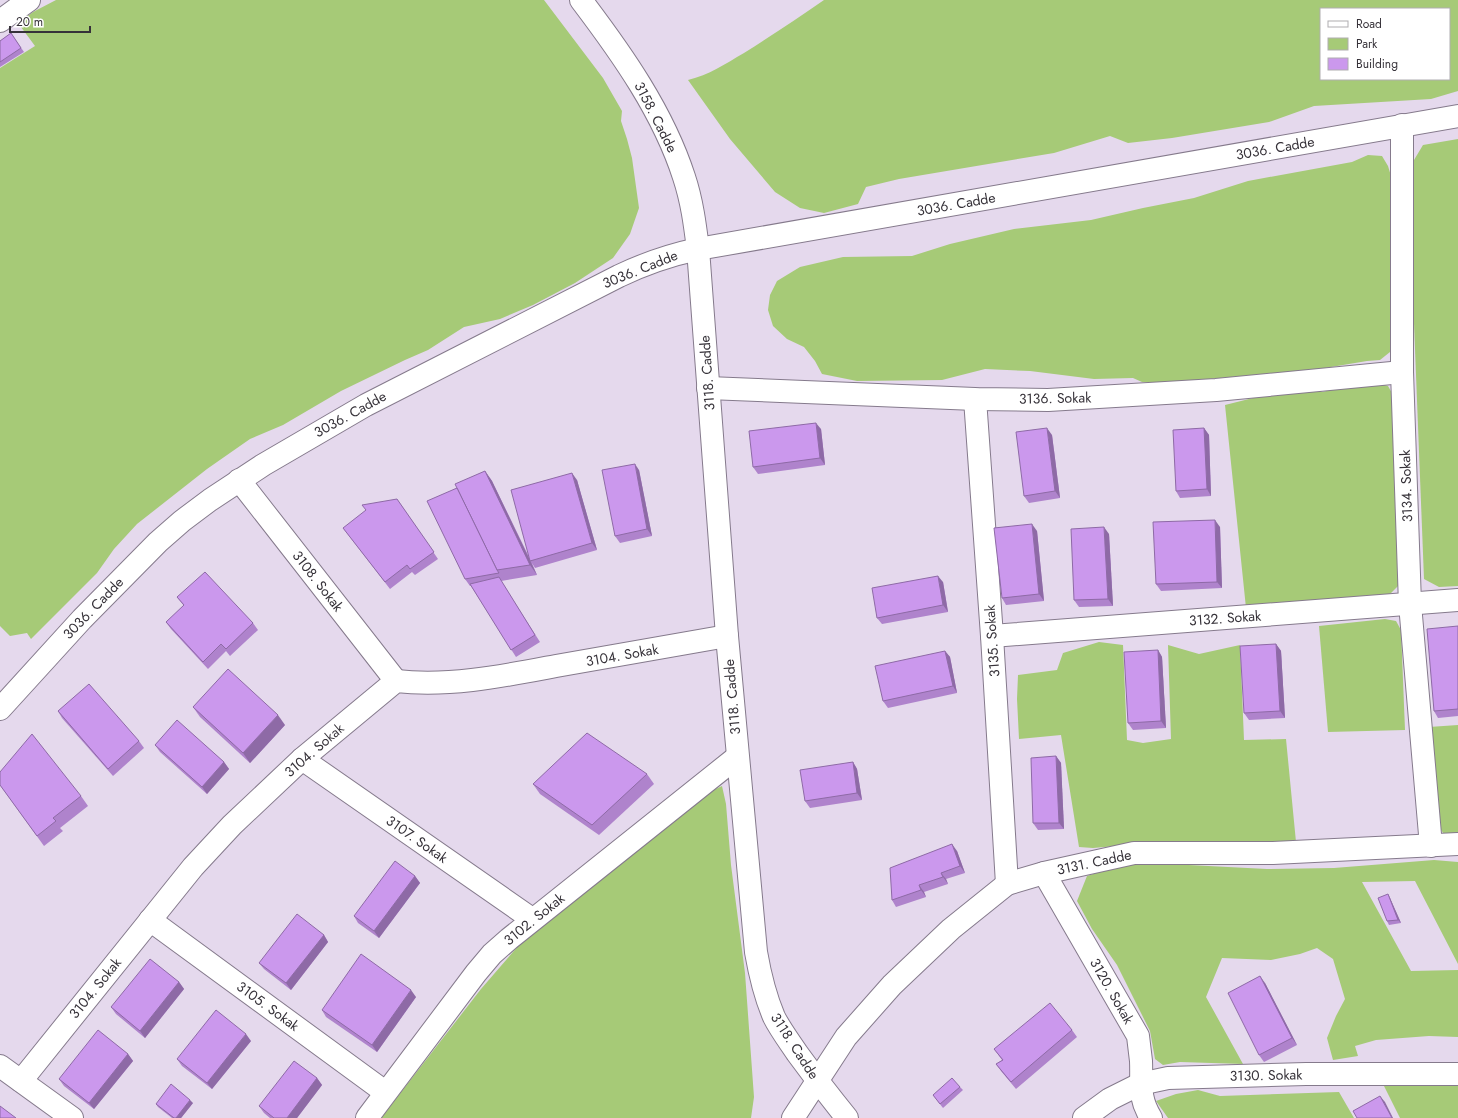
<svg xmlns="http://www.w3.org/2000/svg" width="1458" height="1118" font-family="Jost,sans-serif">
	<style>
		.green { fill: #a6ca77; fill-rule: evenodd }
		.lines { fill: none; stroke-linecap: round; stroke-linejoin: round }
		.minor-casing { stroke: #857a8c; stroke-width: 24 }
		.tertiary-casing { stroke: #857a8c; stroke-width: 24 }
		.minor { stroke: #fff; stroke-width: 22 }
		.tertiary { stroke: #fff; stroke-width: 22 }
		.wall { fill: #af83cc }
		.shaded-wall { fill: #8e6aa6 }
		.building { fill: #cb98ed; stroke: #8e6aa6 }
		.labels { text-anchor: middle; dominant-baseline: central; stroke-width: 3.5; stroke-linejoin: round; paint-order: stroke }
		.street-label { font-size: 14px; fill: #363239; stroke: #fff }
	</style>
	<rect width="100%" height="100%" fill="#e5d9ed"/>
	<!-- green -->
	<g class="green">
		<polygon points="56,0 544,0 603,78 622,111 621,121 627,139 632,158 639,208 630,234 613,258 575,283 533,305 500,319 464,327 428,350 405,360 341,391 283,425 250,439 207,469 137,524 114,549 97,573 31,639 27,633 10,636 0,626 0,68 35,46 18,23 33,12"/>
		<path d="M824,0H1458V91L1431,99L1314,106L1269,122L1172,138L1128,143L1110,136L1054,153L899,179L866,187L858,204L824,213L800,208L775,192L730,139L688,80C709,75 725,64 744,53C771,36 798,18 824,0ZM1321,9H1449V79H1321Z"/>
		<polygon points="1458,139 1458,586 1439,587 1424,579 1408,170 1423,145"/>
		<polygon points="1368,155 1382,156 1388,166 1391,176 1392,343 1390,352 1380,360 1367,361 1319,369 1166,383 1142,382 1133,378 1094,379 1030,371 985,369 942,380 857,381 822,374 815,361 804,347 787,339 773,326 768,310 770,295 777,281 800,267 843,257 912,256 950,244 1014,229 1091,220 1143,208 1194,198 1248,181 1352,162"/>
		<polygon points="1376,383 1388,386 1392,393 1399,585 1388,596 1371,595 1344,599 1246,608 1225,405 1273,393 1316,387 1322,392 1353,385"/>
		<polygon points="1385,619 1396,621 1401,630 1405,730 1328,732 1319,626"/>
		<polygon points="1099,642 1123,645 1127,740 1143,743 1171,739 1168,645 1199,654 1240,645 1244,740 1286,739 1296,842 1150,843 1093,848 1079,847 1061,735 1019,739 1017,699 1018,675 1057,670 1063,653"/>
		<polygon points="1458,725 1458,839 1445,836 1436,822 1429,727"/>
		<polygon points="722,786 726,804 731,865 745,973 754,1097 751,1118 381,1118 481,989 525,938 699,797"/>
		<polygon points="1434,860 1458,862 1458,964 1415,881 1362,882 1411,971 1458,970 1458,1037 1429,1036 1376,1040 1355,1046 1358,1056 1333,1060 1327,1038 1336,1016 1345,999 1333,959 1317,948 1300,954 1271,960 1222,958 1206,997 1243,1064 1180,1062 1163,1065 1155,1059 1150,1031 1117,965 1092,929 1077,901 1087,876 1130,862 1267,869 1334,868"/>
		<polygon points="1384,1086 1458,1086 1458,1118 1400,1118"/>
		<polygon points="1198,1090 1220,1096 1339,1092 1354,1118 1168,1118 1156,1101 1176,1094"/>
	</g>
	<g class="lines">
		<!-- minor casing -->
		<g class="minor-casing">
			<g id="minor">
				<polyline points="0,21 29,0"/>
				<polyline points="1402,125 1402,372 1410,604 1431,846"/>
				<polyline points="708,388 975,399 1048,400 1216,390 1402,372"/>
				<polyline points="975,399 992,636 1007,884"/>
				<polyline points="239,480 396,681"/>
				<polyline points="992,636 1458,600"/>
				<polyline points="302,759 532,919"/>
				<path d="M1044,873L1138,1036C1139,1044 1140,1053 1141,1061C1142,1084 1138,1097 1151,1118"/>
				<polyline points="150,920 385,1092"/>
				<polyline points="0,1066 72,1118"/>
				<path d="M21,1081L193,867L232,825L302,759L396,681C450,687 503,676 556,666C613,656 670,646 727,636"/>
				<polyline points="367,1118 476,973 492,954 509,939 737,757"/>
				<polyline points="793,1118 846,1037 892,985 951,929 1007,884 1044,873 1134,853 1273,853 1458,844"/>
				<polyline points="1084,1118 1110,1099 1140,1084 1168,1078 1306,1074 1458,1074"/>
			</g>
		</g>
		<!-- tertiary casing -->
		<g class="tertiary-casing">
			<g id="tertiary">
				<path d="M581,0C622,54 663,112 684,177C692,201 695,225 698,249L727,636L756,952C760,975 765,996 774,1017C780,1029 789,1041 797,1053C813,1075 830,1097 847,1118"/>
				<path d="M0,709L82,619L158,542L182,521L210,500L263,465L366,405L619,276C644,264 670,255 698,249L1458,116"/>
			</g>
		</g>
		<!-- minor -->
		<use href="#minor" class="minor"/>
		<!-- tertiary -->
		<use href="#tertiary" class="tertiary"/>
	</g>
	<!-- wall -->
	<g class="wall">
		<polygon points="11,33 24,52 0,67 0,41"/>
		<polygon points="1204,428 1209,435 1211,496 1180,498 1176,491"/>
		<polygon points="821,429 825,465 758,474 753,467"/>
		<polygon points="1052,435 1060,498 1029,503 1024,496"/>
		<polygon points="639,470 652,536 620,543 615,536"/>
		<polygon points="485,471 492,481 530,559 577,480 597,550 535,568 532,563 537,575 501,581 540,642 516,657 471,586 470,586 465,579 457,488"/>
		<polygon points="397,499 438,559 415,575 412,572 390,589 343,528"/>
		<polygon points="1220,527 1222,588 1161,591 1156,584"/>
		<polygon points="1037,531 1044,601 1006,605 1002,598"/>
		<polygon points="1109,534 1113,606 1079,607 1074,600"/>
		<polygon points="943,582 948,612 882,624 877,618"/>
		<polygon points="177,597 253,623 258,630 230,656 226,651 208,669 171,629 166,622 184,606"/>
		<polygon points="1458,626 1458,716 1438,718 1434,711"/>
		<polygon points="1276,644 1281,651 1285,718 1249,720 1244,713"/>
		<polygon points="1158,650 1162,657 1166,728 1133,730 1128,723"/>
		<polygon points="945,651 950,657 957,693 888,708 883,701"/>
		<polygon points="193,707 285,725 250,763 200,717"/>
		<polygon points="58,711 139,741 144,748 113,776 62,718"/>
		<polygon points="155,745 224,762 229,769 207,794 160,752"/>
		<polygon points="1056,756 1061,763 1064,829 1038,830 1033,823"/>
		<polygon points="853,762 857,769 862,800 810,808 805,801"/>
		<polygon points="647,774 654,784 599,835 540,794 533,784"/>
		<polygon points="0,785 81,796 88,806 60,828 63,831 44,846"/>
		<polygon points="957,851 965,873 946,879 948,884 924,892 926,897 896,907 892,900"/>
		<polygon points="415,876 420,883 379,938 358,923 354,916"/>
		<polygon points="1388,894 1390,898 1401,923 1389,925 1387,921"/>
		<polygon points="324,935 328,942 291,990 264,969 259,963"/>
		<polygon points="179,982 184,989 145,1038 116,1014 111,1007"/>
		<polygon points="1265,983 1297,1045 1264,1062 1259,1055"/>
		<polygon points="416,997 377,1052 326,1017 322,1010"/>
		<polygon points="1072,1030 1077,1037 1016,1089 1001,1071 996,1064 1002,1060 994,1049"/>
		<polygon points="251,1041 212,1089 182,1066 177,1059"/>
		<polygon points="128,1054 133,1061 94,1109 64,1086 59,1079"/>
		<polygon points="317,1078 322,1085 297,1118 270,1118 264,1113 259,1106"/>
		<polygon points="960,1087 963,1090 943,1108 933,1095"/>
		<polygon points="193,1103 181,1118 172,1118 158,1107 156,1104"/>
	</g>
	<!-- shaded-wall -->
	<g class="shaded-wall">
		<polygon points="816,423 821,429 825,465 820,458"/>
		<polygon points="1047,428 1052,435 1060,498 1055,491"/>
		<polygon points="1204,428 1209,435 1211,496 1207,489"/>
		<polygon points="635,464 639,470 652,536 647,529"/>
		<polygon points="485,471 492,481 537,575 530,565"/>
		<polygon points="572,473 577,480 597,550 592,543"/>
		<polygon points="1215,520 1220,527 1222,588 1217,582"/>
		<polygon points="1032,524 1037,531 1044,601 1039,594"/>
		<polygon points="1104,527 1109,534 1113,606 1108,599"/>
		<polygon points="938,576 943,582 948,612 943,605"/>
		<polygon points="1276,644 1281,651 1285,718 1280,711"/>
		<polygon points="1158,650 1162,657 1166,728 1161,721"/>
		<polygon points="945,651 950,657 957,693 953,686"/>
		<polygon points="278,715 285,725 250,763 243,753"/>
		<polygon points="1056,756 1061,763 1064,829 1059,823"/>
		<polygon points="224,762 229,769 207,794 202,787"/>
		<polygon points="853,762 857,769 862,800 857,793"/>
		<polygon points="952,844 957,851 965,873 960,866"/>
		<polygon points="941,873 946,879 948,884 943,877"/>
		<polygon points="415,876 420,883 379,938 374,931"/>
		<polygon points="919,885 924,892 926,897 921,890"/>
		<polygon points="1388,894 1390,898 1401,923 1398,920"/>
		<polygon points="324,935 328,942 291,990 286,983"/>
		<polygon points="1260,976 1265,983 1297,1045 1292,1038"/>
		<polygon points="179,982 184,989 145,1038 140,1031"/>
		<polygon points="411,990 416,997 377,1052 372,1045"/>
		<polygon points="246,1034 251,1041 212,1089 207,1083"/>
		<polygon points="128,1054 133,1061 94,1109 89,1103"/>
		<polygon points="317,1078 322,1085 297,1118 287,1118"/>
		<polygon points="1380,1096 1385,1102 1393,1118 1392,1118"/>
		<polygon points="190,1100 193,1103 181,1118 176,1118"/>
	</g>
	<!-- building -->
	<g class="building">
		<polygon points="11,33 21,48 0,62 0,41"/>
		<polygon points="816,423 820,458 753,467 749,431"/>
		<polygon points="1047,428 1055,491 1024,496 1016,432"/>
		<polygon points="1204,428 1207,489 1176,491 1173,430"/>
		<polygon points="635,464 647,529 615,536 602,470"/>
		<polygon points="485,471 530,565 497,570 455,484"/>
		<polygon points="572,473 592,543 530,561 511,490"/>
		<polygon points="457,488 497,570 499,573 465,579 427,501"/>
		<polygon points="397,499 434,552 410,569 407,565 385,582 343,528 366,510 362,505"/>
		<polygon points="1215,520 1217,582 1156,584 1153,522"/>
		<polygon points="1032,524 1039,594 1002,598 994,528"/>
		<polygon points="1104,527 1108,599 1074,600 1071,529"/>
		<polygon points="205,572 253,623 226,649 221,644 203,662 166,622 184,605 177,597"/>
		<polygon points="938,576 943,605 877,618 872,588"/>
		<polygon points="499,577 535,635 511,650 470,584"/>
		<polygon points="1458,626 1458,709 1434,711 1427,629"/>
		<polygon points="1276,644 1280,711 1244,713 1240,646"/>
		<polygon points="1158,650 1161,721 1128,723 1124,652"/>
		<polygon points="945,651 953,686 883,701 875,666"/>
		<polygon points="228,669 278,715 243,753 193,707"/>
		<polygon points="89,684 139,741 108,769 58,711"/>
		<polygon points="177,720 224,762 202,787 155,745"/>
		<polygon points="587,733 647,774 592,825 533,784"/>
		<polygon points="32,734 81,796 53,818 56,821 37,836 0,785 0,772"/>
		<polygon points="1056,756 1059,823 1033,823 1031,758"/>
		<polygon points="853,762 857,793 805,801 800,770"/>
		<polygon points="952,844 960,866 941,873 943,877 919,885 921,890 892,900 890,868"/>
		<polygon points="395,861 415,876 374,931 354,916"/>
		<polygon points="1388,894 1398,920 1387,921 1378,898"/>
		<polygon points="297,914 324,935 286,983 259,963"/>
		<polygon points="361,954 411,990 372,1045 322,1010"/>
		<polygon points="150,959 179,982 140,1031 111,1007"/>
		<polygon points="1260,976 1292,1038 1259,1055 1228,993"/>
		<polygon points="1050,1003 1072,1030 1011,1082 996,1064 1003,1060 994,1049"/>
		<polygon points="216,1010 246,1034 207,1083 177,1059"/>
		<polygon points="98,1030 128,1054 89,1103 59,1079"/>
		<polygon points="294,1061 317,1078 287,1118 274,1118 259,1106"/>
		<polygon points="952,1078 960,1087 940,1104 933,1095"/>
		<polygon points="171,1084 190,1100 176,1118 174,1118 156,1104"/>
		<polygon points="1380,1096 1392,1118 1357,1118 1353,1111"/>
		<polygon points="0,1106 16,1118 0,1118"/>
	</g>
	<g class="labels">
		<!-- street labels -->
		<g class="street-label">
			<text transform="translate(656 117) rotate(63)">3158. Cadde</text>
			<text transform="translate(1275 148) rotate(-10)">3036. Cadde</text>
			<text transform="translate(956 204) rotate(-10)">3036. Cadde</text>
			<text transform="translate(640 269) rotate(-22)">3036. Cadde</text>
			<text transform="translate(707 373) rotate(-94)">3118. Cadde</text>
			<text transform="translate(1055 398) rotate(-1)">3136. Sokak</text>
			<text transform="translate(350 414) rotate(-29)">3036. Cadde</text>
			<text transform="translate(1406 486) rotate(-92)">3134. Sokak</text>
			<text transform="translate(318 581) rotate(52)">3108. Sokak</text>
			<text transform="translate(93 608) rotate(-46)">3036. Cadde</text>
			<text transform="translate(1225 618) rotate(-4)">3132. Sokak</text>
			<text transform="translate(992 641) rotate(-94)">3135. Sokak</text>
			<text transform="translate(622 655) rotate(-10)">3104. Sokak</text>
			<text transform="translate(732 697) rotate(-95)">3118. Cadde</text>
			<text transform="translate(314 750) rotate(-41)">3104. Sokak</text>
			<text transform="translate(417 839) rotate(35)">3107. Sokak</text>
			<text transform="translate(1094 862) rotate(-12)">3131. Cadde</text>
			<text transform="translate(534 919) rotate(-39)">3102. Sokak</text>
			<text transform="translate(95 988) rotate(-51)">3104. Sokak</text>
			<text transform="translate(1112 991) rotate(60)">3120. Sokak</text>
			<text transform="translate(268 1006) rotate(36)">3105. Sokak</text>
			<text transform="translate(795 1046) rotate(57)">3118. Cadde</text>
			<text transform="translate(1266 1075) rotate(-1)">3130. Sokak</text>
		</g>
	</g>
	<!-- legend -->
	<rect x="1320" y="8" width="130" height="72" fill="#ffffff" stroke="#afadb0"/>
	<rect x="1328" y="21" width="20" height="6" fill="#ffffff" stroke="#afadb0"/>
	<text x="1356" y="28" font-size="12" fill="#363239">Road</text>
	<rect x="1328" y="38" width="20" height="12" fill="#a6ca77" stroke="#afadb0"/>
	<text x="1356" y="48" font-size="12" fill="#363239">Park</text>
	<rect x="1328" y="58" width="20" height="12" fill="#cb98ed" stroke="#afadb0"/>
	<text x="1356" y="68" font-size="12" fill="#363239">Building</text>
	<!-- scale -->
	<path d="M10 26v6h80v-6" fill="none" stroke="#363239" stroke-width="2"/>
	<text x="16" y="26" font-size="12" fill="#363239" stroke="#ffffff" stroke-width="3" paint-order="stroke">20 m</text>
</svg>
